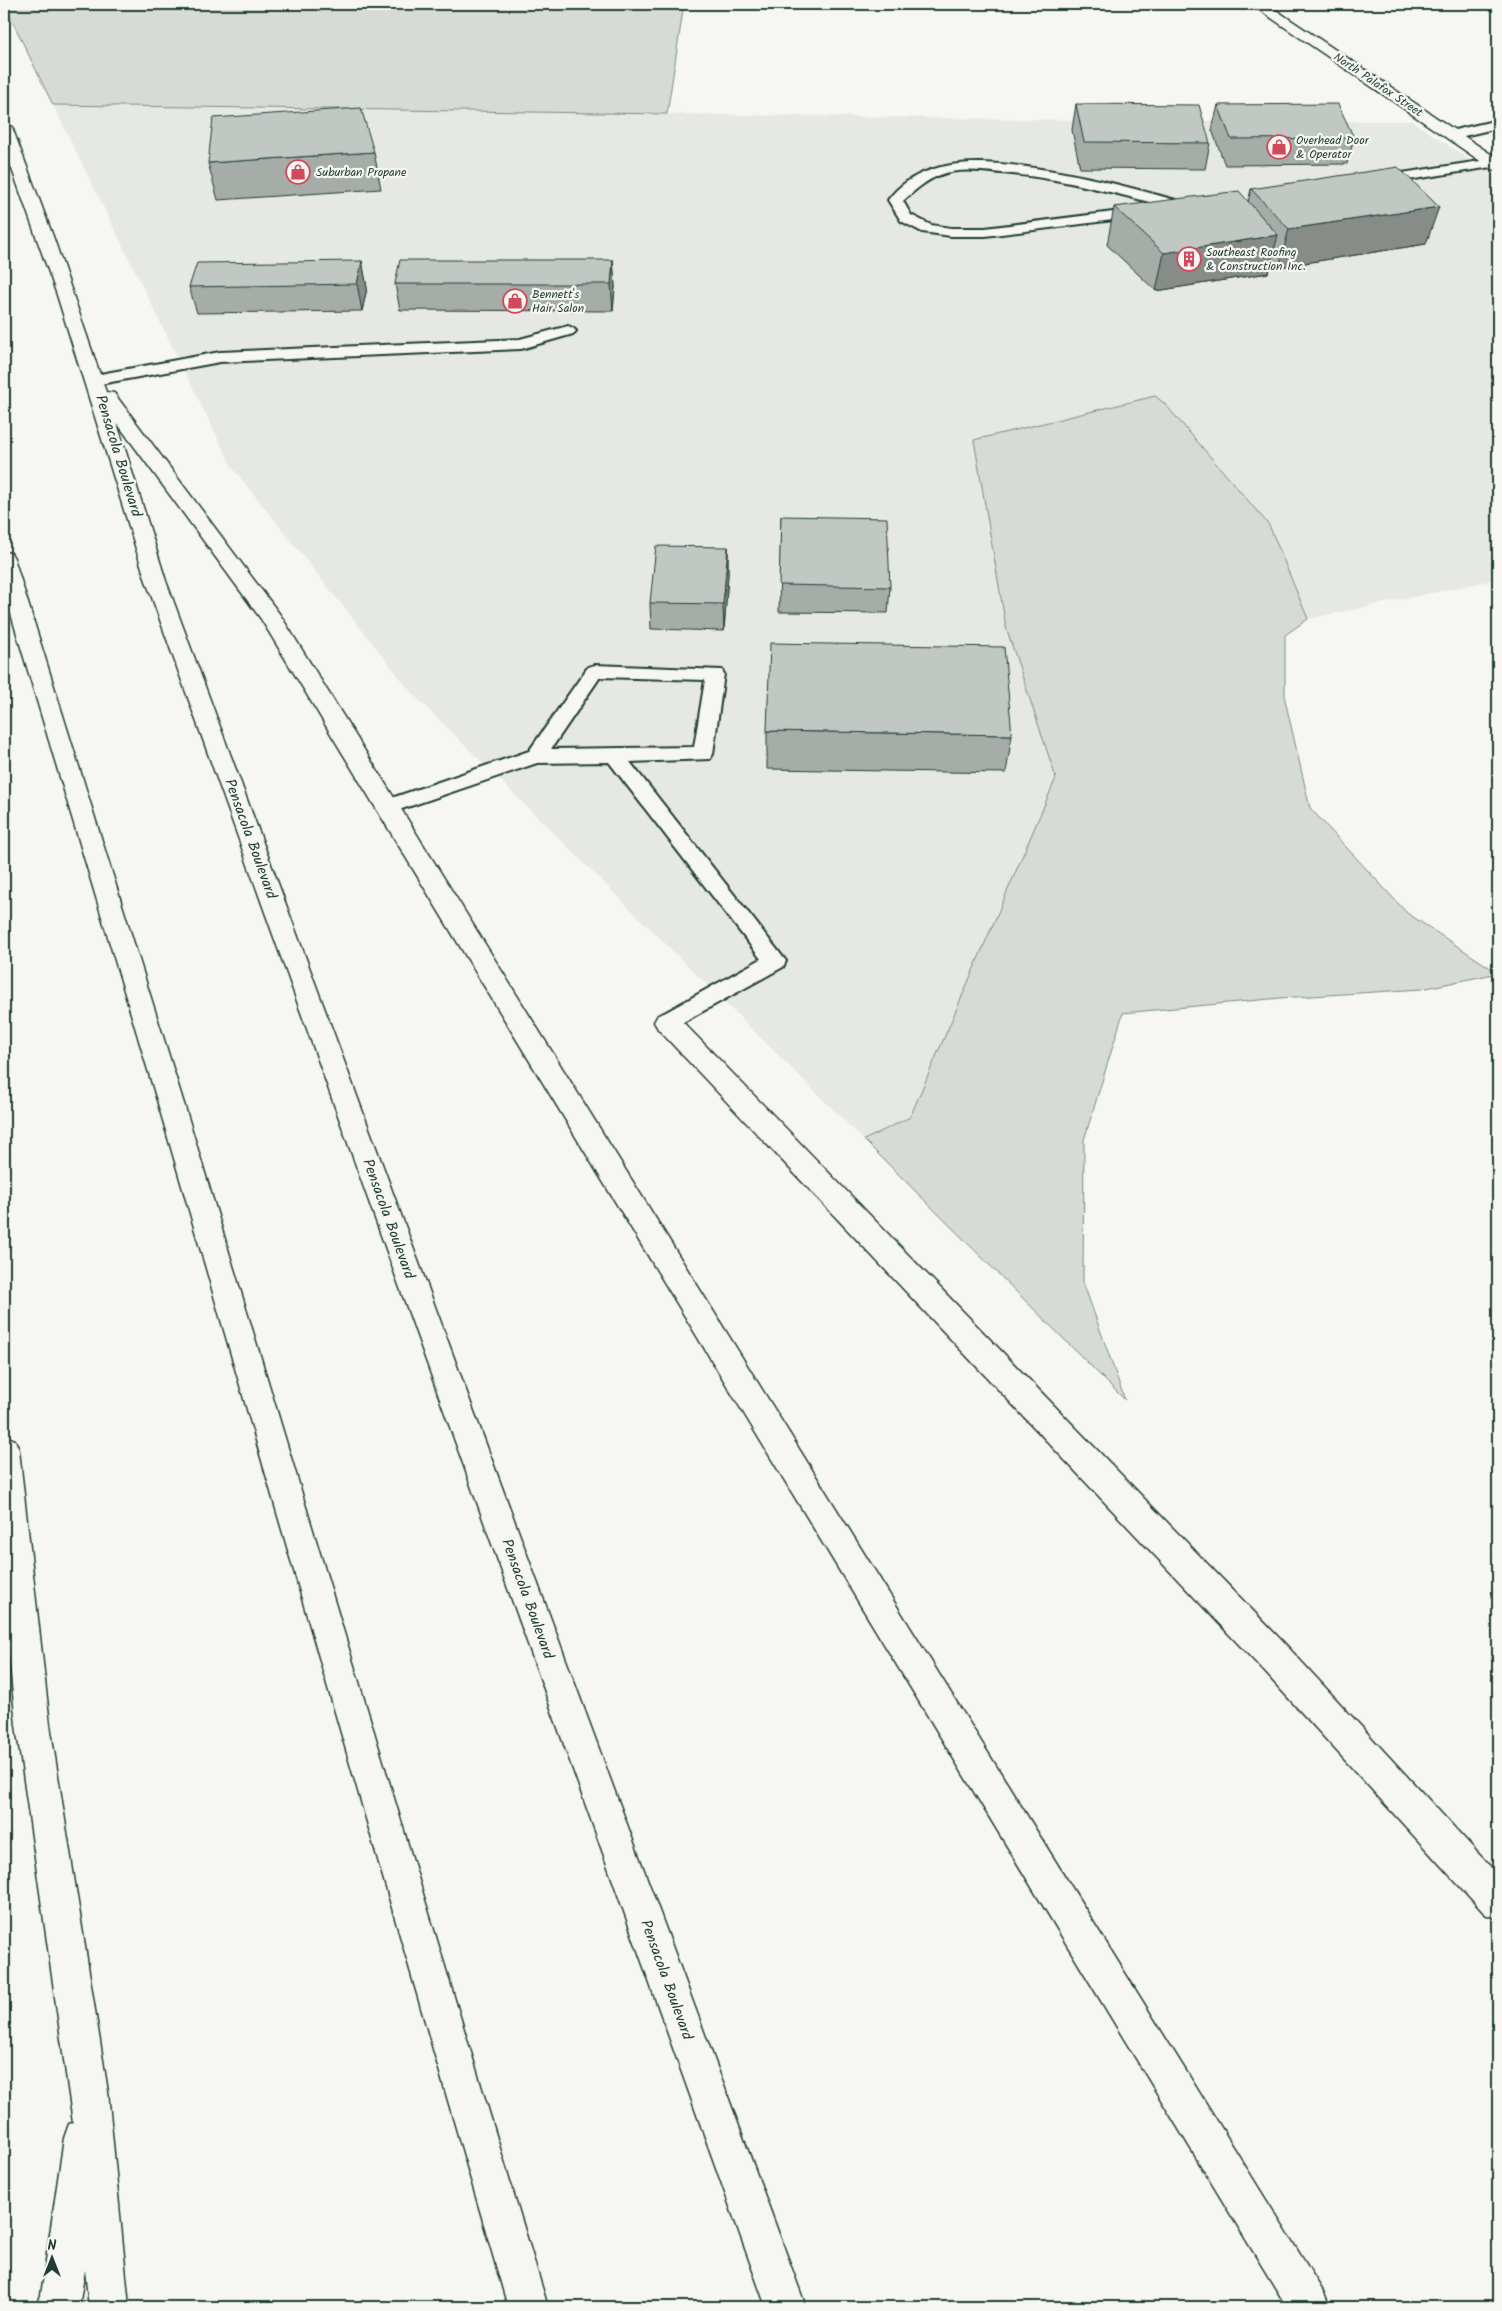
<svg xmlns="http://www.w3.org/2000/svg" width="1502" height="2311" font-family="Kalam,sans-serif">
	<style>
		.built { fill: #e6e8e4 }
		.green { fill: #d6dbd6; stroke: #7a8c85 }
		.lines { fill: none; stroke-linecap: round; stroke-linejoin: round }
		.lane-casing { stroke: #1f3d34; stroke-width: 4 }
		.street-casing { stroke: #1f3d34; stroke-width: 3 }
		.secondary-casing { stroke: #1f3d34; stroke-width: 3 }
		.highway-casing { stroke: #1f3d34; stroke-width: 3 }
		.lane { fill: #f6f6f2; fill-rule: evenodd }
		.street { fill: #f6f6f2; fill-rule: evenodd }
		.secondary { fill: #f6f6f2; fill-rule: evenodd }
		.highway { fill: #f6f6f2; fill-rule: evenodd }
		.wall { fill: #a6aca8; stroke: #1f3d34 }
		.shaded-wall { fill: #878c88; stroke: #1f3d34 }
		.building { fill: #c1c8c3; stroke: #1f3d34 }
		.labels { text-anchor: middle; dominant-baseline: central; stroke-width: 4.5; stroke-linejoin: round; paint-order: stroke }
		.far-street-label { font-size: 12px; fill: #1f3d34; stroke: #f6f6f2 }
		.far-poi-label { font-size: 12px; fill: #1f3d34; stroke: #f6f6f2; text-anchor: start }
		.street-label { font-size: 15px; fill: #1f3d34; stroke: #f6f6f2 }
	</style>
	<rect width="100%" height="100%" fill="#f6f6f2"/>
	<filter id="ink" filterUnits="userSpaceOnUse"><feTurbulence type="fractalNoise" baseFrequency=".02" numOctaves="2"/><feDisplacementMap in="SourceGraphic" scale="10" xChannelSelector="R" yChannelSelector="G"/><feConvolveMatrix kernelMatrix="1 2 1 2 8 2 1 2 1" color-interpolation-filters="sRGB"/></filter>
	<g filter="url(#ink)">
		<!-- built -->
		<polygon class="built" points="53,105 1151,121 1412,121 1498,179 1498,579 1308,619 1269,525 1165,404 1155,396 1006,627 1056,778 910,1117 864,1140 413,694 232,467"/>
		<!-- green -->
		<g class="green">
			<polygon points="4,4 684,4 667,114 53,105"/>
			<polygon points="1155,396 1165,404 1269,525 1308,619 1285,635 1285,700 1310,808 1407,913 1498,973 1422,989 1280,998 1123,1013 1084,1140 1083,1282 1125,1400 864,1140 910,1117 1056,778 1006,627 974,440"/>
		</g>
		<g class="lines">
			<!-- lane casing -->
			<g class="lane-casing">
				<g id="lane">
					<polygon points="1498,120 1498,128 1451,139 1444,135 1446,132"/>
					<polygon points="1493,159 1498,161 1498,166 1376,185 1369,181 1376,177"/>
					<path d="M983,163C1054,166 1122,185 1190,204L1192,207L1185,211C1124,196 1065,178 1001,173C982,171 959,168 940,175C926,180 914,191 903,201L911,215L931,225L951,228H985L1145,208L1152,212L1145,216L985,236H951L922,232L901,221L888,200C910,170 948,162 983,163Z"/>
					<polygon points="568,326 573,328 576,331 573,334 521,349 220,362 95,385 87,380 95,375 220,352 520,339"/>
					<path d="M595,665L722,670L724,674L713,754L710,759L630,762L786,961L783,967L667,1031L659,1028L656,1022L659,1016L761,959L609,762L537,763L387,814L380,812L377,807L380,802L529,751L588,667ZM600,677L705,680L694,747L551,749Z"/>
				</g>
			</g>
			<!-- street casing -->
			<g class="street-casing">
				<polygon id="street" points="667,1012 676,1015 1286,1645 1498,1875 1498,1919 1485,1914 1262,1669 658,1029 654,1022 658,1015"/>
			</g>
			<!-- secondary casing -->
			<g class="secondary-casing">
				<polygon id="secondary" points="1251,4 1267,4 1498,159 1498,171 1492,169"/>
			</g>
			<!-- highway casing -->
			<g class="highway-casing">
				<g id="highway">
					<polygon points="4,122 12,127 54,239 106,392 114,393 281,616 1324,2293 1330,2307 1287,2307 261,619 117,423 166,581 806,2307 766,2307 146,581 57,295 4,147"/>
					<polygon points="4,552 11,553 14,558 185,1107 548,2307 508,2307 159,1107 4,591"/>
					<polygon points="4,1436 15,1440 19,1450 50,1725 108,2092 129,2307 89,2307 85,2270 79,2307 37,2307 41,2295 64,2138 69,2124 73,2123 16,1725 4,1603"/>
				</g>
			</g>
			<!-- lane -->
			<use href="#lane" class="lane"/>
			<!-- street -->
			<use href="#street" class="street"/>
			<!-- secondary -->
			<use href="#secondary" class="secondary"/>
			<!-- highway -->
			<use href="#highway" class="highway"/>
		</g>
		<!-- wall -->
		<g class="wall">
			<polygon points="1076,104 1210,143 1205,169 1080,168 1072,130"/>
			<polygon points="1218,105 1354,138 1347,164 1225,165 1212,130"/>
			<polygon points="374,152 381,189 218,200 208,163"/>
			<polygon points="1251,189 1426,244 1279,267 1272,259 1268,273 1156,291 1107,245 1114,207 1248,202"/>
			<polygon points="613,260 615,287 613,311 400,310 395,284"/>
			<polygon points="362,261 367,288 362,311 197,313 189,287"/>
			<polygon points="781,516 890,587 888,613 779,612"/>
			<polygon points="728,547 728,574 724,631 651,629 650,603"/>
			<polygon points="767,731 1012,735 1006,773 767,769"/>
		</g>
		<!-- shaded-wall -->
		<g class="shaded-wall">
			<polygon points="1439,207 1426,244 1279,267 1289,229"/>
			<polygon points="1278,235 1268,273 1156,291 1164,253"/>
			<polygon points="613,260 615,287 613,311 611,284"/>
			<polygon points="362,261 367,288 362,311 357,284"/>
			<polygon points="728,547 728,574 724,631 723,604"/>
		</g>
		<!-- building -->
		<g class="building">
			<polygon points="1076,104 1199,105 1210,143 1084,142"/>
			<polygon points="1338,104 1354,138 1231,139 1218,105"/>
			<polygon points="361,108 374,152 208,163 213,118"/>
			<polygon points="1398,167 1439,207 1289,229 1251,189"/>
			<polygon points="1239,191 1278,235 1164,253 1114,207"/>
			<polygon points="400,260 613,260 611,284 395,284"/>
			<polygon points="362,261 357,284 189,287 197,263"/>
			<polygon points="781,516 887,518 890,587 779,585"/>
			<polygon points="656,546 728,547 723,604 650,603"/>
			<polygon points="770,643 1004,647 1012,735 767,731"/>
		</g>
	</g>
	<!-- icons -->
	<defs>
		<g id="shop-ring" transform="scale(1.25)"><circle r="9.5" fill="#f6f6f2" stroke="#d1495b" stroke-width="1.5"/><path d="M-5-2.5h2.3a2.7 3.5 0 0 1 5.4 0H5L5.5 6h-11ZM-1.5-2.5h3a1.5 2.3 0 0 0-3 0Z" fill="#d1495b"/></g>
		<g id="building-ring" transform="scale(1.25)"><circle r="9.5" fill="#f6f6f2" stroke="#d1495b" stroke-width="1.5"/><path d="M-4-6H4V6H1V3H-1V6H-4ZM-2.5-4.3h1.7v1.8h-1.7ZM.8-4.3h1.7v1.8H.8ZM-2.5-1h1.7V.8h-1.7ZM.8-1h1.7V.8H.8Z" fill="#d1495b"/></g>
	</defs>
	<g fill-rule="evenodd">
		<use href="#shop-ring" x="1279" y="147"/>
		<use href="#shop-ring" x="298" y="172"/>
		<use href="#building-ring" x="1189" y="259"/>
		<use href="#shop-ring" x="515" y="301"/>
	</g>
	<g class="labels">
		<!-- far-street labels -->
		<g class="far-street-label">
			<text transform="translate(1378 85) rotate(34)">North Palafox Street</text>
		</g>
		<!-- far-poi labels -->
		<g class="far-poi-label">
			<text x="1296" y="140">Overhead Door<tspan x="1296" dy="14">&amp; Operator</tspan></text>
			<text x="316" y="172">Suburban Propane</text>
			<text x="1206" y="252">Southeast Roofing<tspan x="1206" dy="14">&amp; Construction Inc.</tspan></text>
			<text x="532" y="294">Bennett's<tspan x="532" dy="14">Hair Salon</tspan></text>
		</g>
		<!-- street labels -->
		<g class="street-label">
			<text transform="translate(118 456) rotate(73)">Pensacola Boulevard</text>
			<text transform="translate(250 839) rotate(70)">Pensacola Boulevard</text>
			<text transform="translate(388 1219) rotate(70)">Pensacola Boulevard</text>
			<text transform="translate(527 1599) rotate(70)">Pensacola Boulevard</text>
			<text transform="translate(666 1980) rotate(70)">Pensacola Boulevard</text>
		</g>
	</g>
	<!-- margin -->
	<rect width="1502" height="2311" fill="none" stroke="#f6f6f2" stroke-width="20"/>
	<rect x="10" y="10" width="1482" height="2291" fill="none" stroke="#1f3d34" stroke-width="2" filter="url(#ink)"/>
	<!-- north arrow -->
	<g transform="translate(52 2258)" stroke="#f6f6f2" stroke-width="4" paint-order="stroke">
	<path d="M0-4L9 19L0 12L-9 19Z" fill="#1f3d34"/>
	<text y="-8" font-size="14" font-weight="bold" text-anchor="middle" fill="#1f3d34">N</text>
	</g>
</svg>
